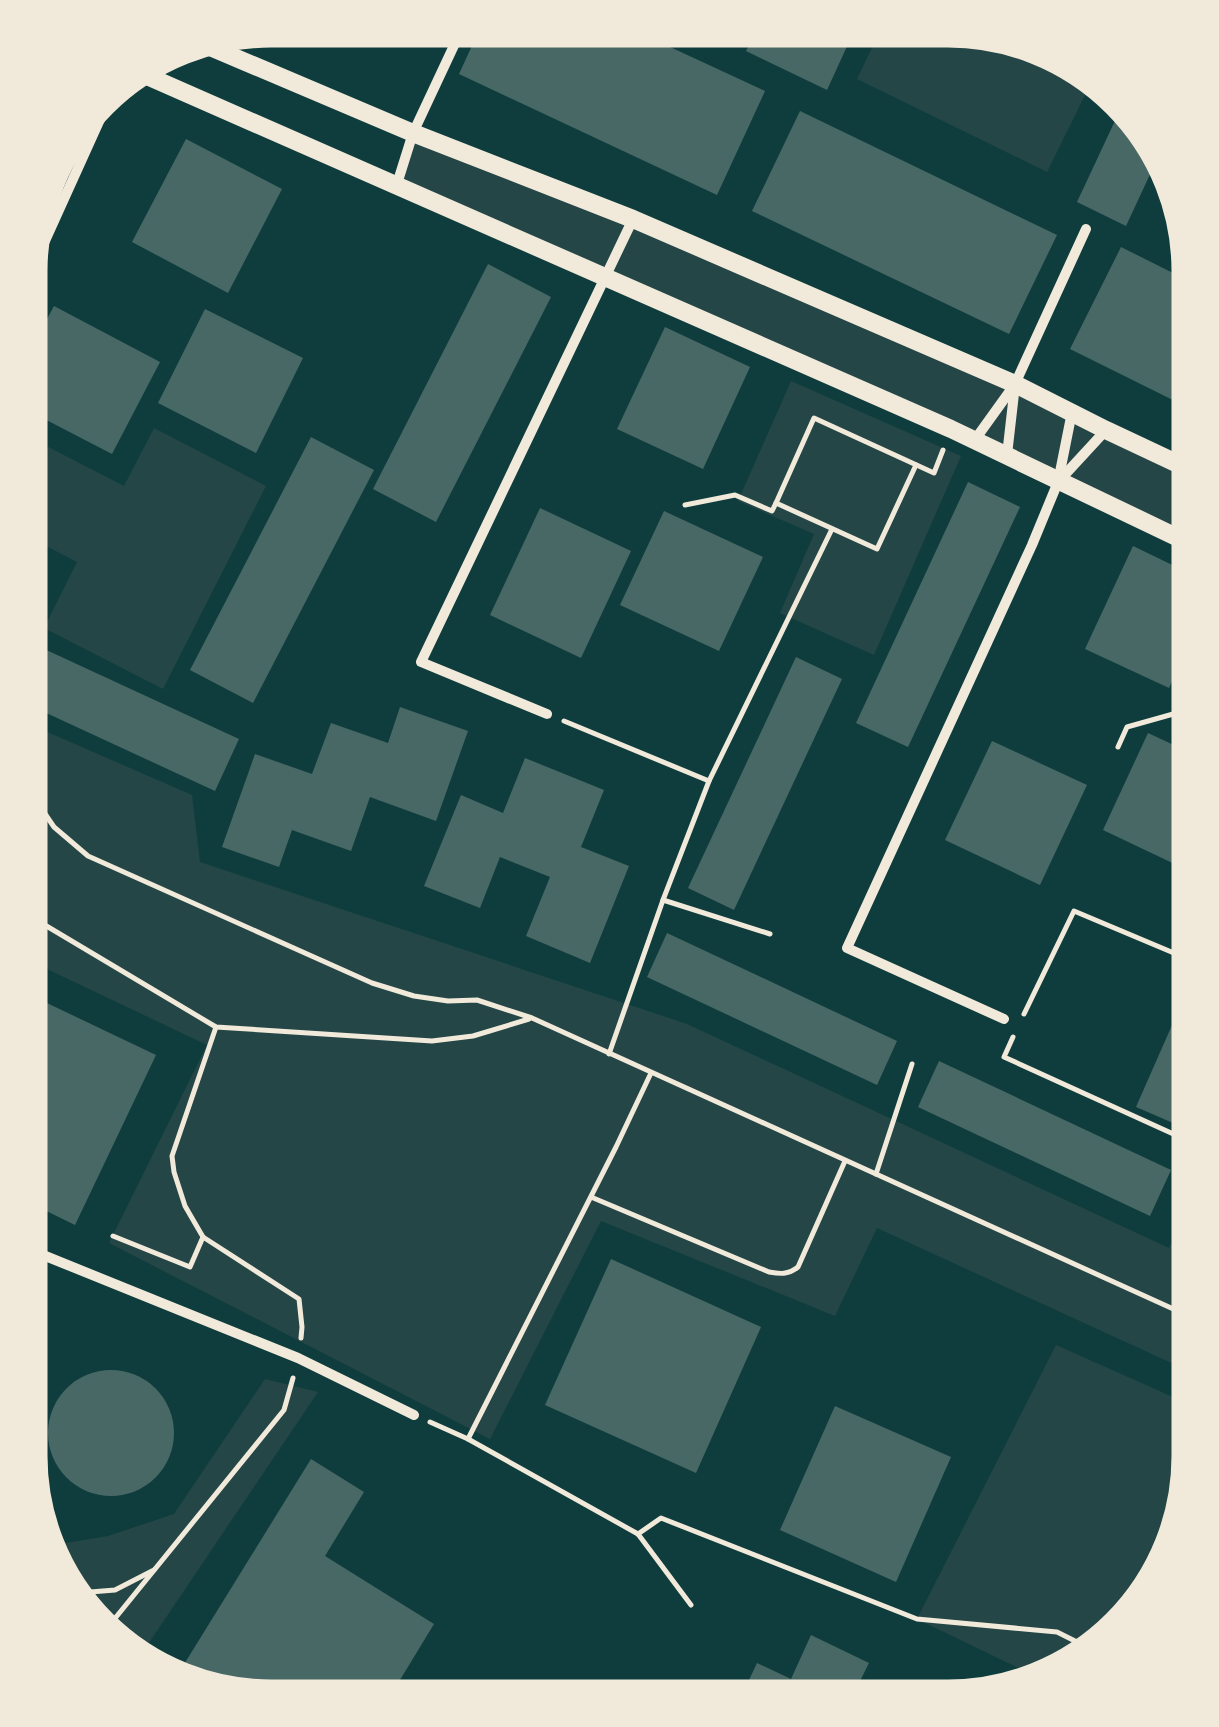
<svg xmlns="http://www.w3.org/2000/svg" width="1219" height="1727" font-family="'DejaVu Sans',sans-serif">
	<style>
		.green { fill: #244646 }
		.building { fill: #486865 }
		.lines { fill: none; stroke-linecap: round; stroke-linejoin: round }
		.path { stroke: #f1e9da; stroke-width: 5 }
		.minor { stroke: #f1e9da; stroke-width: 10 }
		.tertiary { stroke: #f1e9da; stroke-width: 18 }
		.rim { fill: none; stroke: #f1e9da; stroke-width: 5 }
	</style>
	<rect width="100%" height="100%" fill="#0f3d3e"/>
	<!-- green -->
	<g class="green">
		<polygon points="981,30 1094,77 1047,172 857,79 880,31"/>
		<polygon points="413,133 633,219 1191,470 1191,544 397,184"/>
		<polygon points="791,381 961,456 874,655 780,613 814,534 738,501"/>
		<polygon points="154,428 266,486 163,689 44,628 77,562 29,537 29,437 124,486"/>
		<polygon points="29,724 192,795 200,862 687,1024 1169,1248 1191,1204 1191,1372 877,1228 835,1316 601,1221 490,1439 109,1243 207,1045 28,960"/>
		<polygon points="1056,1345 1191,1405 1191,1473 1150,1592 1055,1675 1039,1678 917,1619"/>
		<polygon points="265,1379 318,1392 138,1659 135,1658 52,1563 48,1546 108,1536 174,1514"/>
	</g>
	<!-- building -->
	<g class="building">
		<polygon points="854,31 827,90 746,51 755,33"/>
		<polygon points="642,34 765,91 717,195 459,74 476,37"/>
		<polygon points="1121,108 1159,155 1126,226 1077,202"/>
		<polygon points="800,111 1057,235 1009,334 752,211"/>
		<polygon points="186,139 282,189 228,293 132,242"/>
		<polygon points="1121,247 1191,282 1191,409 1070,349"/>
		<polygon points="488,264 551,297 436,522 373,489"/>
		<polygon points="54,306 160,362 112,454 29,411 29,353"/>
		<polygon points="205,309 303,358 256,453 158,403"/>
		<polygon points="665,327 750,367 703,469 617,429"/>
		<polygon points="311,437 374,470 253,703 190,670"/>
		<polygon points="968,482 1020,507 908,747 856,723"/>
		<polygon points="540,508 631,551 581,658 490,615"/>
		<polygon points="664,511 763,557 719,651 620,605"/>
		<polygon points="1133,546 1191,574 1191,641 1169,688 1085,649"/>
		<polygon points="29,642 239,739 215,791 29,705"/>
		<polygon points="796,657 842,679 734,910 688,888"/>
		<polygon points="400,707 468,731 436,821 370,797 351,851 292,830 279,867 222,847 255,754 312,774 331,723 388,743"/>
		<polygon points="1148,733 1191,753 1191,851 1183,868 1103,830"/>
		<polygon points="992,741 1087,785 1040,885 945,840"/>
		<polygon points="525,758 604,790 581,847 629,866 590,963 526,936 550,877 500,857 480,908 424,886 461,795 503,813"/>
		<polygon points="667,933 897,1041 877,1085 647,977"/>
		<polygon points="1191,982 1191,1121 1187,1129 1136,1107"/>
		<polygon points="28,994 156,1055 75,1225 28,1202"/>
		<polygon points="939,1061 1171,1170 1150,1216 918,1107"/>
		<polygon points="611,1259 761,1327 696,1473 545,1405"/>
		<circle cx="111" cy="1433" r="63"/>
		<polygon points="835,1406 951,1457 896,1582 780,1530"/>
		<polygon points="311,1459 364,1492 325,1556 434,1624 389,1698 277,1698 247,1679 236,1696 178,1674"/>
		<polygon points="811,1635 869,1663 851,1699 740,1699 757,1663 791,1679"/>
	</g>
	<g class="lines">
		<!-- path -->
		<g class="path">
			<polyline points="776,503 814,418 934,473 943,450"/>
			<polyline points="685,505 735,495 772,511 776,503 877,549 916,465"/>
			<polyline points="564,721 709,781"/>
			<polyline points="1118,747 1127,727 1191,709"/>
			<polyline points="29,793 35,799 54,827 88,856 372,983 414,996 448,1001 477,1000 532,1018 1191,1317"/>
			<polyline points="29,826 35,800"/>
			<polyline points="663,900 770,934"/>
			<polyline points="28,915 216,1027 432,1041 473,1036 529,1019"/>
			<polyline points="1024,1014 1074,911 1181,956 1191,934"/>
			<polyline points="216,1027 172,1156 174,1172 185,1206 203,1237 299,1299 302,1327 301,1338"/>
			<polyline points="1013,1037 1004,1057 1191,1142"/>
			<polyline points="609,1054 663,900 709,781 832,529"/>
			<polyline points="876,1174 912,1064"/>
			<path d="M591,1197L769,1272C780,1274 788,1275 798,1267L845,1161"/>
			<polyline points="113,1236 190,1267 203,1237"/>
			<polyline points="430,1422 468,1439 638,1534 691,1605"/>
			<polyline points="468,1439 616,1147 651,1073"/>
			<polyline points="638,1534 661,1518 917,1619 1057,1632 1087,1647"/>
			<polyline points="78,1593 115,1590 154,1570"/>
			<polyline points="108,1627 284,1410 293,1378"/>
		</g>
		<!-- minor -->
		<g class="minor">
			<polyline points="397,184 413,133 458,37"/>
			<polyline points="30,274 116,84"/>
			<polyline points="974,441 1015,384 1086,229"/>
			<polyline points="1007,455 1015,385"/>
			<polyline points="1059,481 1106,430"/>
			<polyline points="547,714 421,662 633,219"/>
			<polyline points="1004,1019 847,948 1032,545 1058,482 1072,412"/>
			<polyline points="28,1249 298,1358 414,1415"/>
		</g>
		<!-- tertiary -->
		<g class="tertiary">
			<polyline points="196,41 413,133 633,219 1015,384 1106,430 1191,470"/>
			<polyline points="138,72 951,429 1191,544"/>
		</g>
	</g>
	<!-- crop -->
	<path d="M0 0H1219V1727H0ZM271 45H948A226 226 0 0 1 1174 271V1456A226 226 0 0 1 948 1682H271A226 226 0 0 1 45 1456V271A226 226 0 0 1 271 45Z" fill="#f1e9da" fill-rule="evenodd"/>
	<path class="rim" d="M271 45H948A226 226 0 0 1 1174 271V1456A226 226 0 0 1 948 1682H271A226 226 0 0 1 45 1456V271A226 226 0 0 1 271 45Z"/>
</svg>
